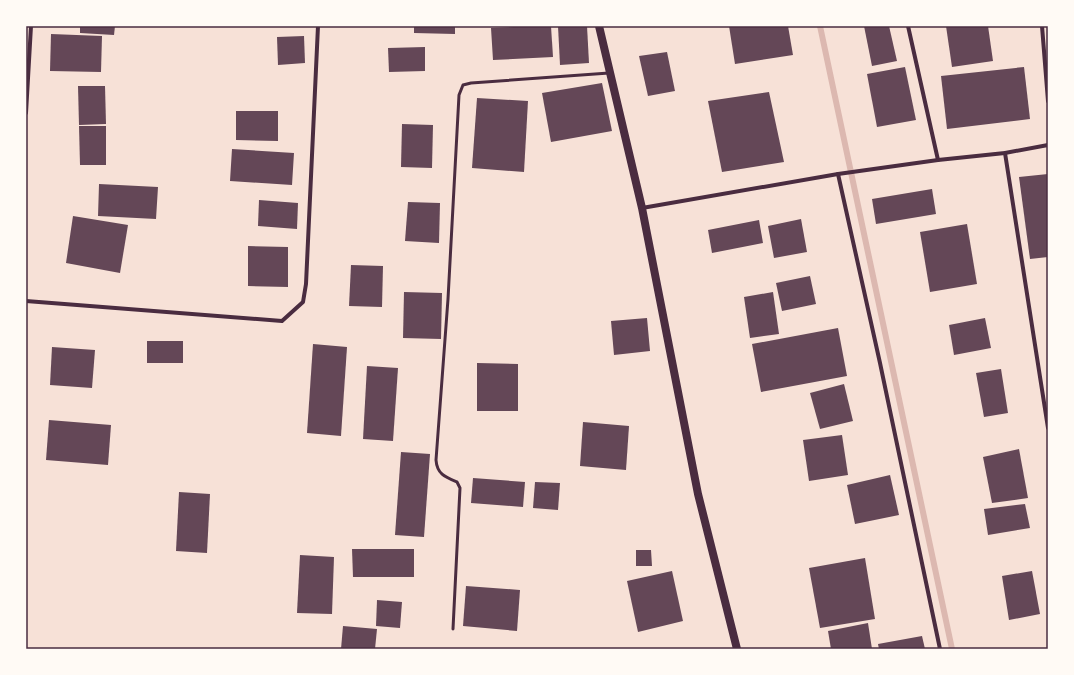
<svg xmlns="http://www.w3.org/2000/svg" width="1074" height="675" font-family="'Sofia Sans Condensed',sans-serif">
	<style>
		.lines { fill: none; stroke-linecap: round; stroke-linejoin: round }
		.stream { stroke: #dcb8b0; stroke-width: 6 }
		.building { fill: #644757 }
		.service { stroke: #4a2c40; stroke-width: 3 }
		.minor { stroke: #4a2c40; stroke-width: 4 }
		.secondary { stroke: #4a2c40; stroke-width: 8 }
		.neatline { fill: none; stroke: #4a2c40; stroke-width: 1.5 }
	</style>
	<rect width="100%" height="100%" fill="#f7e1d7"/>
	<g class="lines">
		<!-- stream -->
		<polyline class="stream" points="820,26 952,649"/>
	</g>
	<!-- building -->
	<g class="building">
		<polygon points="80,26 115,26 114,35 80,33"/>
		<polygon points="414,26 455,26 455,34 414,33"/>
		<polygon points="537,26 551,26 553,57 493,60 491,28"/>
		<polygon points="558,26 587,26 589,63 560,65"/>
		<polygon points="729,26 788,26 793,55 735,64"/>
		<polygon points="864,26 889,26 897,61 872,66"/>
		<polygon points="946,26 988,26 993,61 952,67"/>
		<polygon points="51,34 102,36 101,72 50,71"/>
		<polygon points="304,36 305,63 278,65 277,37"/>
		<polygon points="425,47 425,71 389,72 388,48"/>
		<polygon points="667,52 675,91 648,96 639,56"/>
		<polygon points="905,67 916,120 877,127 867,74"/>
		<polygon points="1024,67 1030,119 947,129 941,76"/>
		<polygon points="602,83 612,131 551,142 542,93"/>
		<polygon points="78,86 105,86 106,124 79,125"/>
		<polygon points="769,92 784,162 722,172 708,101"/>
		<polygon points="477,98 528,101 524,172 472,168"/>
		<polygon points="236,111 278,111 278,141 236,140"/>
		<polygon points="402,124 433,125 432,168 401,167"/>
		<polygon points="79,126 106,126 106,165 80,165"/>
		<polygon points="232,149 294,153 292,185 230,181"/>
		<polygon points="1048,174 1048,257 1030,259 1019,177"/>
		<polygon points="99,184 158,187 156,219 98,216"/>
		<polygon points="932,189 936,214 876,224 872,199"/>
		<polygon points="259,200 298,203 297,229 258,226"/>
		<polygon points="408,202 440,203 439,243 405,241"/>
		<polygon points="73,216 128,225 120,273 66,263"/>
		<polygon points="801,219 807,252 774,258 768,226"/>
		<polygon points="759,220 763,243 712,253 708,230"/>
		<polygon points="967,224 977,284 930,292 920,232"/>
		<polygon points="248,246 288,247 288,287 248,286"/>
		<polygon points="351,265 383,266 382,307 349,306"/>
		<polygon points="810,276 816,304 782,311 776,283"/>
		<polygon points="404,292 442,293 441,339 403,338"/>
		<polygon points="773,292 779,334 750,338 744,297"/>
		<polygon points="647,318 650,351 614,355 611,321"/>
		<polygon points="985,318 991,348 954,355 949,325"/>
		<polygon points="838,328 847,376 761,392 752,344"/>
		<rect x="147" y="341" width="36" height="22"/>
		<polygon points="313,344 347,347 341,436 307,433"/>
		<polygon points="52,347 95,350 92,388 50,385"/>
		<polygon points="477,363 518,364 518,411 477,411"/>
		<polygon points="367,366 398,368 393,441 363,439"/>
		<polygon points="1001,369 1008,413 984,417 976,373"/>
		<polygon points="844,384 853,421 820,429 810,393"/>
		<polygon points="49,420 111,425 108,465 46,460"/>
		<polygon points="583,422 629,426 626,470 580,466"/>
		<polygon points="842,435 848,475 809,481 803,440"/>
		<polygon points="1019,449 1028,498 992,503 983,457"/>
		<polygon points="401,452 430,454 424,537 395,535"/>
		<polygon points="890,475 899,515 855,524 847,485"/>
		<polygon points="473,478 525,482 523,507 471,503"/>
		<polygon points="535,482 560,483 558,510 533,508"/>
		<polygon points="179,492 210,494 207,553 176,551"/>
		<polygon points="1025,504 1030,528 988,535 984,509"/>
		<polygon points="352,549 414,549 414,577 353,577"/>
		<polygon points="636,550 651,550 652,566 636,566"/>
		<polygon points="300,555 334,557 332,614 297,613"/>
		<polygon points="865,558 875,619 820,628 809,568"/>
		<polygon points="672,571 683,621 638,632 627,581"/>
		<polygon points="1032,571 1040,614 1009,620 1002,576"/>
		<polygon points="466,586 520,590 517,631 463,626"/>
		<polygon points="377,600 402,602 400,628 376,626"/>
		<polygon points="868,623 872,649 831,649 828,631"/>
		<polygon points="343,626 377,629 375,649 341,649"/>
		<polygon points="922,636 925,649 879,649 878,644"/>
	</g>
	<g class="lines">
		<!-- service -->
		<path class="service" d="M453,629L460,488L457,482C445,477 437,474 436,460L448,299L459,95L463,85L471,83L609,73"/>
		<!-- minor -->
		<g class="minor">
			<polyline points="908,26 938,160"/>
			<polyline points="1042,26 1048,101"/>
			<polyline points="26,113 31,26"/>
			<polyline points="1005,153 1048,428"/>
			<polyline points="838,174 880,363 940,649"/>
			<polyline points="642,208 838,174 938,160 1005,153 1048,145"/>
			<polyline points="26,301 282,321 303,302 306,284 318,26"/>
		</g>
		<!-- secondary -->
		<polyline class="secondary" points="599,26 642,208 698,494 737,649"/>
	</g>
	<!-- border -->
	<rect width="1074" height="675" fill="none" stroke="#fffaf5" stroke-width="54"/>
	<rect x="27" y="27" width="1020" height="621" class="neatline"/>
</svg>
